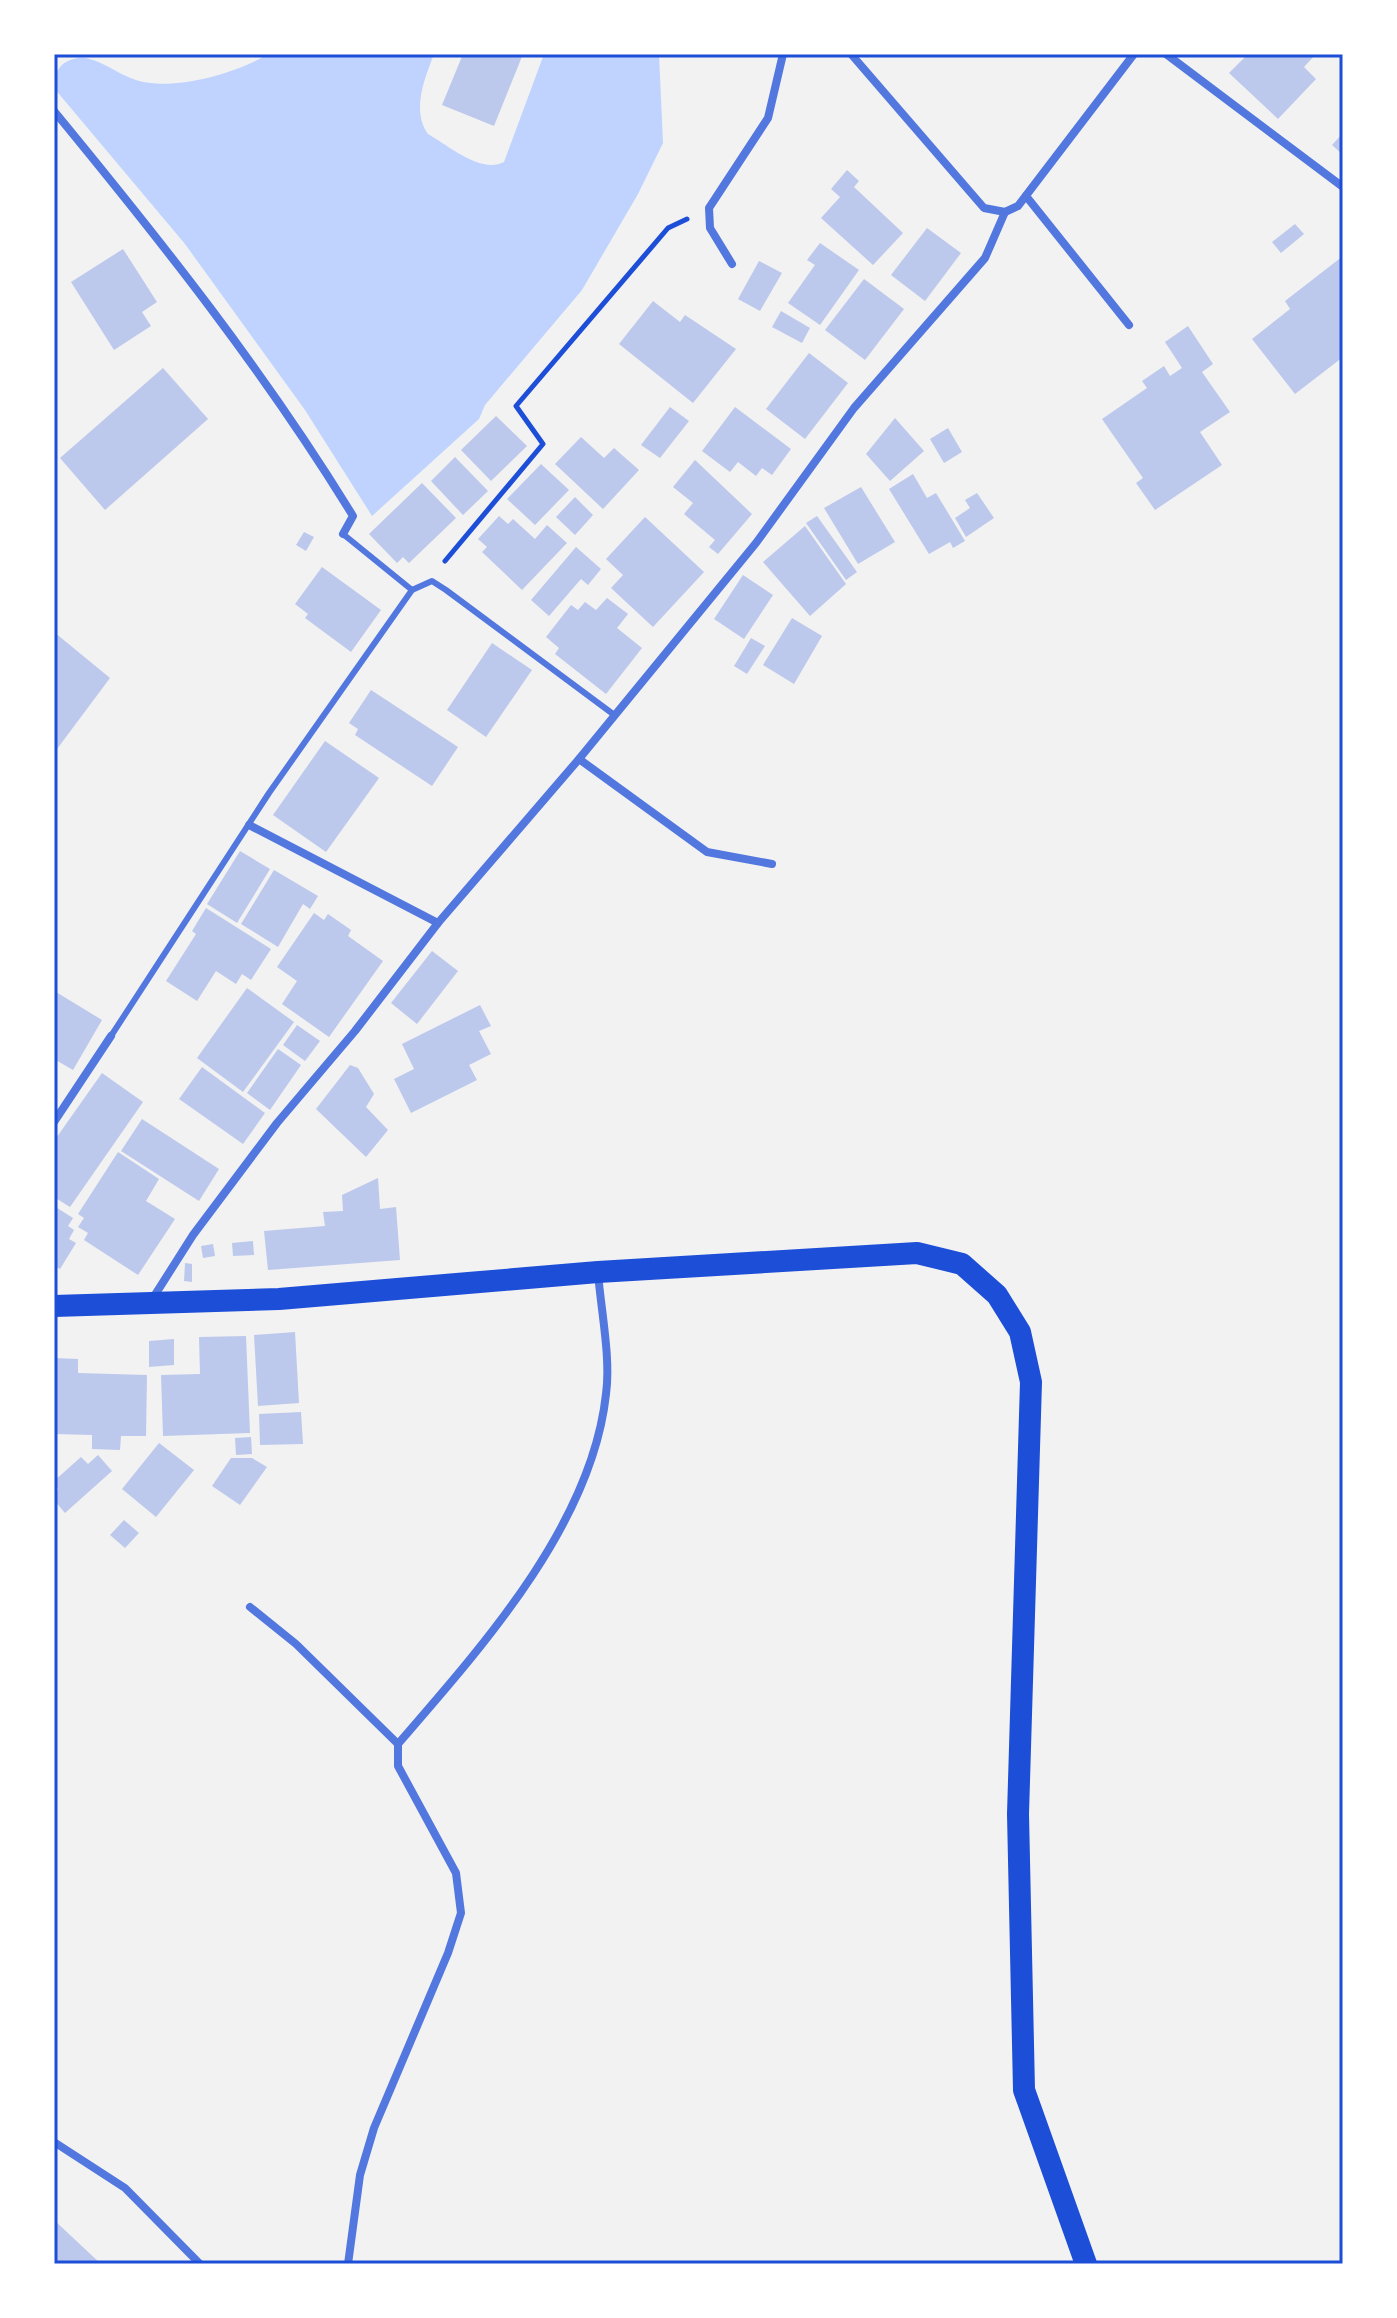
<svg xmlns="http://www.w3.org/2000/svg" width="1397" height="2318" font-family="'Nunito Sans',sans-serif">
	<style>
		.water { fill: #bfd3fe }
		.building { fill: #bdc9ec }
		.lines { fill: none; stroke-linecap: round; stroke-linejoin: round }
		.path { stroke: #1d4ed8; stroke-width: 5 }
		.service { stroke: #5277de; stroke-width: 6 }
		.minor { stroke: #5277de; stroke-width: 8 }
		.trunk { stroke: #1d4ed8; stroke-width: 22 }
		.neatline { fill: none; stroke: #1d4ed8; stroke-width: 3 }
	</style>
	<rect width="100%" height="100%" fill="#f2f2f2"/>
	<!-- water -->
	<path class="water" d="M268,54H434C425,78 411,110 428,134C449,146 481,174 504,162L544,54H659L663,143L638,194L582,290L485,405L479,419L372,516L305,410L185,244L54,88C54,72 60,61 78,58C97,56 118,75 136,80C171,92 238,73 268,54Z"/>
	<!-- building -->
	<g class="building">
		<polygon points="463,54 523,54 494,126 442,105"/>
		<polygon points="1248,54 1316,54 1304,67 1316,79 1278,119 1229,73"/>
		<polygon points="1343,133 1343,155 1332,145"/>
		<polygon points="847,170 859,181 854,187 903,233 873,265 821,218 840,197 831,189"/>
		<polygon points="1295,224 1304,234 1281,253 1272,242"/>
		<polygon points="927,228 961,253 925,301 891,275"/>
		<polygon points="820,243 859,270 820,325 788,303 815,265 807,260"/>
		<polygon points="123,249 157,302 142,312 151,326 114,350 71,282"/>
		<polygon points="1343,256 1343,357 1295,394 1252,339 1290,309 1285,301"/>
		<polygon points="759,261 782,273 760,311 738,299"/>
		<polygon points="864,279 904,309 865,360 825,330"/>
		<polygon points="653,301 680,322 685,315 736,349 693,403 619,344"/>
		<polygon points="781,311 810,328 802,343 772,327"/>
		<polygon points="1188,326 1213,364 1202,372 1230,412 1200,432 1222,465 1155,510 1136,483 1143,478 1102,419 1147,388 1142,381 1164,366 1170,376 1182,368 1165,342"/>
		<polygon points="809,353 848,383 805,439 766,409"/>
		<polygon points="163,368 208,419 105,510 60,458"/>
		<polygon points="670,407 689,421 660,458 641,445"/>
		<polygon points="735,407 791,449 772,475 762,468 756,476 738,462 730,472 702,451"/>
		<polygon points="496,416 527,446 491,481 461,450"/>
		<polygon points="895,418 924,451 890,481 866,454"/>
		<polygon points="948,428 962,452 944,463 930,439"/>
		<polygon points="581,437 604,458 614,448 639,470 603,509 555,464"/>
		<polygon points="455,457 488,491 463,515 431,481"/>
		<polygon points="695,460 752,514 718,554 709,547 715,540 684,514 693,503 673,487"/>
		<polygon points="541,464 569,490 535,525 507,499"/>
		<polygon points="913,474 927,498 936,493 965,541 953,548 950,542 929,554 889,489"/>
		<polygon points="422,483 456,518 409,563 403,557 397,563 369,534"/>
		<polygon points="861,487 895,542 858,564 824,508"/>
		<polygon points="977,493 994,518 966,537 955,518 970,508 965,500"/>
		<polygon points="575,497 593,515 575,535 556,517"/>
		<polygon points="499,516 508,524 513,519 535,539 547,525 567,543 522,590 482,552 487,547 478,539"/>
		<polygon points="817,516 857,572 846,580 806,523"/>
		<polygon points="645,517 704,572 653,627 611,588 623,575 606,559"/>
		<polygon points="805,526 846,584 810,616 763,562"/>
		<polygon points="304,532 314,537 306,551 296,545"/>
		<polygon points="576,547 601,569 588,585 581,579 549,616 531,600"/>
		<polygon points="322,567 381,610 351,652 305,618 308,614 295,604"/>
		<polygon points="743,575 773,595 744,639 714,619"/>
		<polygon points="607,598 628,614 617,628 642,648 606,694 555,654 559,648 546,637 571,605 578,610 585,602 596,610"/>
		<polygon points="792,618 822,636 794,684 763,665"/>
		<polygon points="54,632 110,678 54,753"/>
		<polygon points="751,638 765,646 747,674 734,666"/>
		<polygon points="492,643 532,670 486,737 447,710"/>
		<polygon points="371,690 458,747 432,786 355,735 358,729 349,723"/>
		<polygon points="325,741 379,778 326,852 273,815"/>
		<polygon points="240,851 270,869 237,923 207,904"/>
		<polygon points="274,870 318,896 310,909 303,904 278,947 241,924"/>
		<polygon points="206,908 271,949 251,980 242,974 236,984 216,971 197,1001 166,981 196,934 192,931"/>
		<polygon points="314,913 324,920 328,914 351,930 348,936 383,961 329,1037 282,1004 297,981 277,967"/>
		<polygon points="432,951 458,971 417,1024 391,1003"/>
		<polygon points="247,988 294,1022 243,1092 197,1058"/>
		<polygon points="56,992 102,1020 73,1070 54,1059"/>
		<polygon points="480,1005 491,1026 479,1031 491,1054 469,1065 477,1080 411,1113 394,1079 414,1069 402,1044"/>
		<polygon points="297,1025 320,1041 305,1061 283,1045"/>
		<polygon points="278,1049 301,1065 270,1110 247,1093"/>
		<polygon points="350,1065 358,1068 374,1094 366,1107 388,1130 366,1157 316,1109"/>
		<polygon points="202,1067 265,1113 243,1144 179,1099"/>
		<polygon points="102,1073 143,1102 70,1207 54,1197 54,1141"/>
		<polygon points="142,1119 219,1169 199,1201 121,1151"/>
		<polygon points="118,1152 159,1179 146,1201 175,1219 138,1275 84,1240 88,1233 78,1227 84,1218 78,1214"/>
		<polygon points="378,1178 380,1209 396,1207 400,1260 268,1270 264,1231 325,1226 323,1212 343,1211 342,1195"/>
		<polygon points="54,1206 73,1218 68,1226 74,1230 69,1239 76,1243 60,1269 54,1266"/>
		<polygon points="253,1241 254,1255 233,1256 232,1243"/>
		<polygon points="213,1244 215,1256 203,1258 201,1246"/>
		<polygon points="185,1263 192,1264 192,1282 184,1281"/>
		<polygon points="295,1332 299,1403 258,1406 254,1335"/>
		<polygon points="246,1336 250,1433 163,1436 161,1375 200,1374 199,1337"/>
		<polygon points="174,1339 174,1365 149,1367 149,1341"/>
		<polygon points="54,1358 78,1359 78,1373 147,1375 146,1436 121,1436 120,1450 92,1449 92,1435 54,1434"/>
		<polygon points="301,1412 303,1444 260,1445 259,1414"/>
		<polygon points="251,1437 252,1454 236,1455 235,1438"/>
		<polygon points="159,1443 194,1470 156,1517 122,1489"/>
		<polygon points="98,1455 112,1471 65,1513 54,1500 58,1489 54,1481 81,1457 88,1464"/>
		<polygon points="231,1458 252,1458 267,1467 240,1505 212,1486"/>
		<polygon points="124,1520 139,1533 125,1548 110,1535"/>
		<polygon points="54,2220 101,2264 54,2264"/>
	</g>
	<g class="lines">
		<!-- path -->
		<polyline class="path" points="445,561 543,444 516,406 668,228 687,219"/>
		<!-- service -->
		<g class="service">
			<polyline points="343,534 412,590 432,581 446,590 613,714"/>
			<polyline points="111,1036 269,793 412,590"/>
		</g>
		<!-- minor -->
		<g class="minor">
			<polyline points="851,54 984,208 1005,212 1018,206 1134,54"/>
			<polyline points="1166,54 1343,187"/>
			<path d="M54,111C161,241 265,372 353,516L343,534"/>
			<polyline points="1026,196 1129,325"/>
			<polyline points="732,264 710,228 709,208 768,118 783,54"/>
			<polyline points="579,759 707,852 772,864"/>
			<polyline points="249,825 438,923"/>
			<polyline points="54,1122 111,1036"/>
			<polyline points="153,1298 193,1235 277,1123 355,1031 438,923 579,759 756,543 854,408 985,258 1005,212"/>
			<polyline points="250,1607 296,1644 398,1744"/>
			<polyline points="54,2142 125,2188 200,2264"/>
			<path d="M348,2264L360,2175L374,2128L448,1953L461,1913L456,1873L398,1766V1744C481,1648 592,1525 606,1394C611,1359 601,1310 598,1273"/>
		</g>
		<!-- trunk -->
		<polyline class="trunk" points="54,1306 279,1299 598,1272 917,1253 962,1264 997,1295 1020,1332 1031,1382 1018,1814 1024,2090 1086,2264"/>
	</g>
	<!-- border -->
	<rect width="1397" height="2318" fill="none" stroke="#ffffff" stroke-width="112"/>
	<rect x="56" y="56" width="1285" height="2206" class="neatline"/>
</svg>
